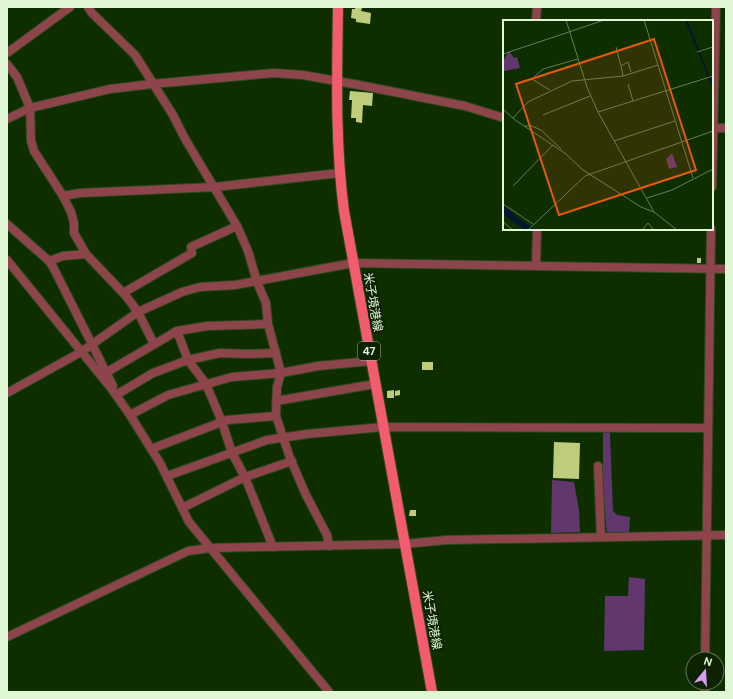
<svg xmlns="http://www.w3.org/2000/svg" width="733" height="699" font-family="'DM Sans','Noto Sans JP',sans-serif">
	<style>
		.green { fill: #60386e }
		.building { fill: #bfcc7c }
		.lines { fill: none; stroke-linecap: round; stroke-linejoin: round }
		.minor-casing { stroke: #2c4a1e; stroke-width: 10 }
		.major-casing { stroke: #2c4a1e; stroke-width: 12 }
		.minor { stroke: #8d454b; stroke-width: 8 }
		.major { stroke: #f25c6e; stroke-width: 10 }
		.labels { text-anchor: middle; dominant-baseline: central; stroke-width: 4; stroke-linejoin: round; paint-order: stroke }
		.shield { fill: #0c2202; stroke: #a0b796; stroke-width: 1 }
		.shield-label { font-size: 11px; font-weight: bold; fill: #dff7d5 }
		.street-label { font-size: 12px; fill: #dff7d5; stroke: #0c2202 }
		.inset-river { fill: none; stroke: #021531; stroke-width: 2 }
		.inset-road { fill: none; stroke: #627e55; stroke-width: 1 }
		.view { fill: #e8590c; fill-opacity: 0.15; stroke: #e8590c; stroke-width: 2 }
		.inset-edge { fill: none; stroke: #dff7d5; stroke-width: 2 }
	</style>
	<rect width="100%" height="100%" fill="#0f2e00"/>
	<!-- green -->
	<g class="green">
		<polygon points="610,431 613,511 617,515 630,517 629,533 607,534 603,491 603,432"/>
		<polygon points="552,480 574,482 579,510 580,532 551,533"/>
		<polygon points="629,577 645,579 644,650 604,651 605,596 628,596"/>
	</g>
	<!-- building -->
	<g class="building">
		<polygon points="355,7 362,8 361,11 371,13 370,24 356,22 356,19 351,18 352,9 355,9"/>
		<polygon points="350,91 373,93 372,106 363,105 362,123 356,122 356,118 351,118 352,100 349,100"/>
		<rect x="697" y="258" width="4" height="5"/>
		<polygon points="373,281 374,289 366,290 365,284"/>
		<rect x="422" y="362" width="11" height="8"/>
		<polygon points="394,390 394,398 387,398 387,391"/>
		<polygon points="400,390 400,395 395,396 395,391"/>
		<polygon points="554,442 580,443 579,479 553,478"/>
		<polygon points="410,510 416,510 416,516 409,516"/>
	</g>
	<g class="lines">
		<!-- minor casing -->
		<g class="minor-casing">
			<g id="minor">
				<polyline points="88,7 92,13 135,55 173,115 184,137 237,226 248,251 257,282 266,303 268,324 281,373 277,387 276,416 290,458 306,495 327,535 329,546"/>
				<polyline points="536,21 537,7"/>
				<polyline points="7,53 70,7"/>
				<polyline points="7,64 17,77 30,108 31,141 34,151 63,196"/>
				<polyline points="7,119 30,108 110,89 152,84 274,73 303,75 359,85 465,106 504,118"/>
				<polyline points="712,128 726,128"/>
				<polyline points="712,187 716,7"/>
				<polyline points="7,224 49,261 53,267 113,386"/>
				<polyline points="86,254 74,233 74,223 71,212 63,196 80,193 215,187 339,173"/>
				<polyline points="7,260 111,388 130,415 160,463 189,522 329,692"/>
				<polyline points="49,261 63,256 86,254 126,296 138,312 154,344"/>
				<polyline points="536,266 537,229"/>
				<polyline points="123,293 192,253 191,247 237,226"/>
				<polyline points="177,331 188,360 220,353 248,354 276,353"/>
				<polyline points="107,372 177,331 207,326 268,324"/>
				<polyline points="7,393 81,352 138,312 182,292 200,287 235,285 353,263 726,269"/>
				<polyline points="116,395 153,373 188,360 206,384 222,422 232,453 245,477 292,461"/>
				<polyline points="276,401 375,384"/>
				<polyline points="130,415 168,395 232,377 281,373 318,366 371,361"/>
				<polyline points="151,449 227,420 276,416"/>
				<polyline points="598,466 601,537"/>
				<polyline points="167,476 267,440 307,434 383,427 708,428"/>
				<polyline points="182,508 245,477 273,547"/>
				<polyline points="7,637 188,551 210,548 405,544 446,540 726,535"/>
				<polyline points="705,659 711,229"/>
				<polyline points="705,692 705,683"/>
			</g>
		</g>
		<!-- major casing -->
		<g class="major-casing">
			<path id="major" d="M338,7C337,75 335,143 344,211L432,692"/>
		</g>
		<!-- minor -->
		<use href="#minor" class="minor"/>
		<!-- major -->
		<use href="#major" class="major"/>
	</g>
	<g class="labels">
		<!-- shield labels -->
		<rect class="shield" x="358" y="342" width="22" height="18" rx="3"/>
		<g class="shield-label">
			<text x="369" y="351">47</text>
		</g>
		<!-- street labels -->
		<g class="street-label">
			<text transform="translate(373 302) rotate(80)">米子境港線</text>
			<text transform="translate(432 620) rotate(80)">米子境港線</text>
		</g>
	</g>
	<!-- overview -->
	<g transform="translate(503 20)">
		<rect width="210" height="210" fill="#0f2e00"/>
		<path d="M6,31L11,38L14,37L17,48L1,51L0,38L3,39L2,37ZM169,133L174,147L166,149L163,139Z" fill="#60386e"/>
		<path d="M0,185L14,197L32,210H22L0,194Z" fill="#021531"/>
		<path class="inset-river" d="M183,0L210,67"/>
		<path class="inset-road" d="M63,0L84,67L95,92L151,192L174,210M141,0L190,158M66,12L101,0M113,27L118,46M194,32L210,27M0,34L66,12M120,56L118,46L125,42L128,52M125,64L130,81M47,70L29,59L40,49L75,39M0,89L12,100L63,134L80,150L138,187L151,192M95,92L210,56M40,95L87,76M10,98L25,82L69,61L120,56L155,45M21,106H29L38,110L58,129M111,121L172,101M10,166L50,125M144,178L169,170L210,149M0,184L30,204M0,202L10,210M25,210L82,156L210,111M139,210L145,203L151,210"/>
		<path class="view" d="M151,19L193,150L56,195L13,64Z"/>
		<rect width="210" height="210" class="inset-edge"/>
	</g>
	<!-- border -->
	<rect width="733" height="699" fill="none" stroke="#dff7d5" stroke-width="16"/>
	<!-- north arrow -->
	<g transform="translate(705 671) rotate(18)"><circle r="19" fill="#0c2202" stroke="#607756"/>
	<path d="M0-3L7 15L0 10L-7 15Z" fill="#dc99f5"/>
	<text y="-6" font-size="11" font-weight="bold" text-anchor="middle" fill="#dff7d5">N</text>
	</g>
</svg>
